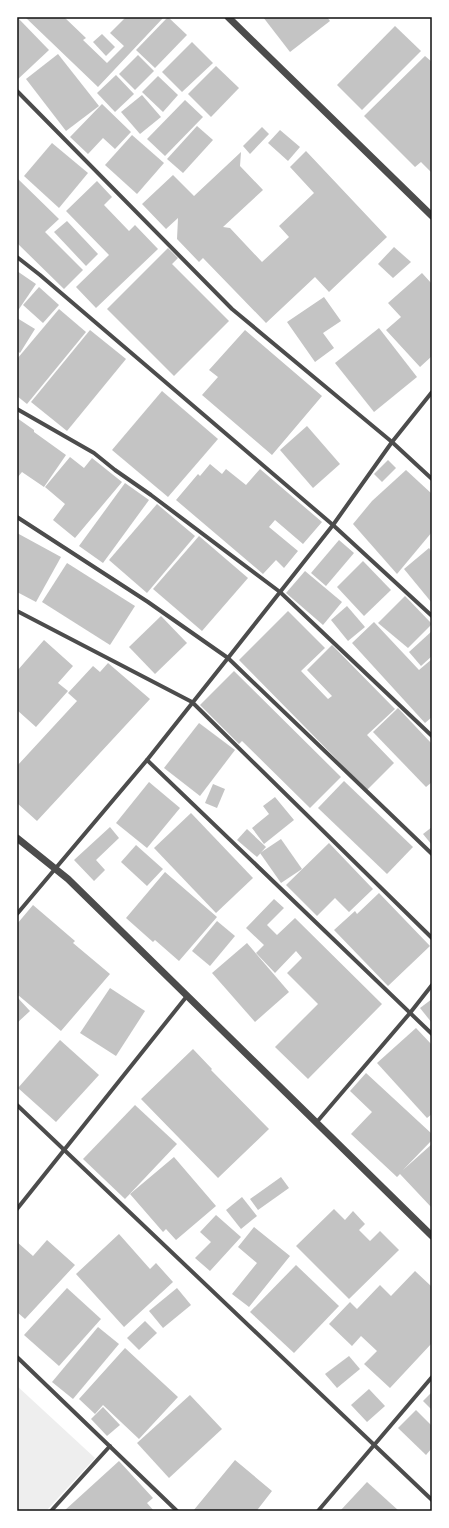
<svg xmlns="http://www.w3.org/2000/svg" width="449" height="1528" font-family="'Nunito Sans',sans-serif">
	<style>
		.green { fill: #eee }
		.building { fill: #c4c4c4 }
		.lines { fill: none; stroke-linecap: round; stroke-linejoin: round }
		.minor { stroke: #4c4c4c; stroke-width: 4 }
		.tertiary { stroke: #4c4c4c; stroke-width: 7 }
		.neatline { fill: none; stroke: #111; stroke-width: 1.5 }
	</style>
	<rect width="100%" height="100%" fill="#fff"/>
	<!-- green -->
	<polygon class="green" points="17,1386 95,1458 46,1511 17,1511"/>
	<!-- building -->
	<g class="building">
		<polygon points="17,17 49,50 17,80"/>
		<polygon points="25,17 64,17 86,38 83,40 107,63 124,46 110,33 126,17 162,17 163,18 98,87"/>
		<polygon points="168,17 187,35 155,68 136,50"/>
		<polygon points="263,17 327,17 330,21 290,52"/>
		<polygon points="395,26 421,51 362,110 337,85"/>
		<polygon points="102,34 115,47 106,56 93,42"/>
		<polygon points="192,42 213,63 182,92 162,72"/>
		<polygon points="58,54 99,106 66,131 26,79"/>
		<polygon points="138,55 154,71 135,90 119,74"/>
		<polygon points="425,56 432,62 432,173 421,162 415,167 364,116"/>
		<polygon points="216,66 239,88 211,117 188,94"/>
		<polygon points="116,75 134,94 115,112 97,93"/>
		<polygon points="158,76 178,95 163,112 142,92"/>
		<polygon points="142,95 161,117 140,134 121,112"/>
		<polygon points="185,100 203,117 165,156 147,139"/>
		<polygon points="102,104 131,132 115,149 103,138 88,154 70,137"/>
		<polygon points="197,126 213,140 183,173 167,159"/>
		<polygon points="262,127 269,134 250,154 243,146"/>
		<polygon points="280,130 300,147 288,161 268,143"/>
		<polygon points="132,135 164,163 137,194 105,165"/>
		<polygon points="52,143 88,173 59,208 24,176"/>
		<polygon points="306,151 387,237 329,292 315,277 266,323 203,258 199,262 177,239 178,218 166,229 142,204 173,175 194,196 241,152 240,166 263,190 223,227 230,228 262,262 289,237 279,226 314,193 290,167"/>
		<polygon points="17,178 59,219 45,232 83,270 64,289 17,243"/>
		<polygon points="97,181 112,197 104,205 129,231 135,225 158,249 96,308 76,287 109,255 66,211"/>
		<polygon points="67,221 98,254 86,266 54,232"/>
		<polygon points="394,247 411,262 393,278 378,264"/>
		<polygon points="168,248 178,258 172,264 229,321 174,376 107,309"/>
		<polygon points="17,271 36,284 17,312"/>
		<polygon points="422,273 432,284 432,356 420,367 386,330 401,317 388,303"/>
		<polygon points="39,287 59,305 43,323 23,305"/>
		<polygon points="324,297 341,321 323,333 334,348 315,362 287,322"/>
		<polygon points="59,309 86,332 27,404 17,396 17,359"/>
		<polygon points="17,318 35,329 20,353 17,351"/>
		<polygon points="379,328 417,377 374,412 335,363"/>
		<polygon points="90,330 126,359 67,431 31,402"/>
		<polygon points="245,330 322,396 272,455 202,395 218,377 209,370"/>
		<polygon points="162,391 218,439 168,497 112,450"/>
		<polygon points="17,418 34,430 34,432 66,455 44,487 22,472 17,478"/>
		<polygon points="307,426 340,464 313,488 280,450"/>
		<polygon points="70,457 84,468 92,458 122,482 75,538 53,520 65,504 45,487"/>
		<polygon points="388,460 396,468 382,482 374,474"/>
		<polygon points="210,464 222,474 226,469 246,485 260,469 322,522 303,544 275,520 269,527 298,551 284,568 276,560 263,574 176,500 198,474 200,476"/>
		<polygon points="406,470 432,494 432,532 397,574 353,524 372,501"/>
		<polygon points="125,483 149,500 103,563 79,546"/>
		<polygon points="157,504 195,536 147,593 109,560"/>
		<polygon points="17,533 61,557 36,602 17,592"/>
		<polygon points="199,536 248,578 202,631 153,589"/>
		<polygon points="339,540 354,553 326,586 311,573"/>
		<polygon points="429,548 432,552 432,603 404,569"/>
		<polygon points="363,561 391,590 364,616 337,587"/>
		<polygon points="67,563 135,606 110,645 42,602"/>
		<polygon points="305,571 342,602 323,625 286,593"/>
		<polygon points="405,596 432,624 408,648 378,623"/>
		<polygon points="347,606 365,627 348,641 331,620"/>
		<polygon points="288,611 325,648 301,671 328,699 332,696 307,670 332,645 395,709 367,735 394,763 367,790 239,660"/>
		<polygon points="161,616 187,643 155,674 129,647"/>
		<polygon points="374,622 419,670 432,659 432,717 425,723 352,643"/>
		<polygon points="432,631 432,656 421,666 409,652"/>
		<polygon points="44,640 73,666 58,683 68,691 36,727 17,710 17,671"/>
		<polygon points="108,663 150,699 37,821 17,803 17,766 77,701 68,693 93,666 100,672"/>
		<polygon points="234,671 341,777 310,808 242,741 239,744 200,705"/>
		<polygon points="398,708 432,744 432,782 426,787 373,732"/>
		<polygon points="199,723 235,750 200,796 164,768"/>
		<polygon points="344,781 413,847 387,874 318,808"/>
		<polygon points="149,782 180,808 147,848 116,823"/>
		<polygon points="213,784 225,789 217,808 205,803"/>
		<polygon points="275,797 294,820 264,844 252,828 269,814 263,806"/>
		<polygon points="191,813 253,878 216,913 154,848"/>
		<polygon points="110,827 119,838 96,860 105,870 94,881 74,860"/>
		<polygon points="432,827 432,845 423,834"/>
		<polygon points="247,829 266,847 257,857 237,840"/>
		<polygon points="281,839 302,869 281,883 260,853"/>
		<polygon points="329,843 373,889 349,912 335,898 317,916 286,885"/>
		<polygon points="136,845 163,869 147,886 121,862"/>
		<polygon points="165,872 217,917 179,961 155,940 153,942 126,918"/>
		<polygon points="379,893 430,946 388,986 334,930 355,911 357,914"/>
		<polygon points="274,899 284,908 267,925 277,935 295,918 382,1004 308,1079 275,1047 318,1004 287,973 302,958 296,951 275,973 256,953 264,945 246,928"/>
		<polygon points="33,905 75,941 73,943 110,974 61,1031 18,995 19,994 17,992 17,924"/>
		<polygon points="217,921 235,936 210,966 192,951"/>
		<polygon points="247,943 289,992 255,1022 212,973"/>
		<polygon points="110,988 145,1011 116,1056 80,1033"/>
		<polygon points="17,997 30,1011 17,1023"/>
		<polygon points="432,999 432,1023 420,1008"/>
		<polygon points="416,1028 432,1045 432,1114 427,1118 377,1063"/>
		<polygon points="60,1040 99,1075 56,1122 18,1088"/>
		<polygon points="193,1049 212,1069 211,1070 269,1129 218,1178 141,1099"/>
		<polygon points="366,1073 432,1134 432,1140 403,1170 432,1144 432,1208 400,1174 397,1177 351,1134 372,1112 350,1091"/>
		<polygon points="135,1105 177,1144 125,1199 83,1159"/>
		<polygon points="174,1157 216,1206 176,1240 166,1229 163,1232 130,1194"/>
		<polygon points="281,1177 289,1188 258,1210 250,1199"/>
		<polygon points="242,1197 257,1216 241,1229 226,1210"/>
		<polygon points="334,1209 345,1220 353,1211 365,1224 359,1230 370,1241 380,1231 399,1250 349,1299 296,1246"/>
		<polygon points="216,1215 241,1237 210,1271 195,1258 211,1242 200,1232"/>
		<polygon points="254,1227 290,1256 249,1307 232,1294 257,1263 238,1247"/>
		<polygon points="119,1234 150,1269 156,1263 173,1282 124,1327 76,1274"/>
		<polygon points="47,1240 75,1265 25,1319 17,1312 17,1242 33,1256"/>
		<polygon points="296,1265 339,1306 294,1353 250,1312"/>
		<polygon points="415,1271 432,1287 432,1343 390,1388 364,1364 377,1351 361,1336 352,1346 329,1324 350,1302 357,1309 380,1285 391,1296"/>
		<polygon points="67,1288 101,1319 59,1366 24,1335"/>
		<polygon points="177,1288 191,1305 163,1328 149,1311"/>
		<polygon points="145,1321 157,1333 139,1350 127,1338"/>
		<polygon points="98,1327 119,1344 73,1399 52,1382"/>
		<polygon points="125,1348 178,1397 139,1439 103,1405 95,1414 79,1399"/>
		<polygon points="349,1356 360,1369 337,1388 325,1374"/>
		<polygon points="369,1389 385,1406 367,1422 351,1405"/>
		<polygon points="432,1392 432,1410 423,1401"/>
		<polygon points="190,1395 222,1429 169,1478 137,1443"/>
		<polygon points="103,1407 120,1425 107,1436 91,1419"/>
		<polygon points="416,1410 432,1426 432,1448 426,1455 398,1428"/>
		<polygon points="235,1460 272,1491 258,1509 257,1511 193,1511"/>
		<polygon points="119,1461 153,1498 147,1503 154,1511 64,1511"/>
		<polygon points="367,1482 399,1511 340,1511"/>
	</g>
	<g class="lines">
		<!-- minor -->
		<g class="minor">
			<polyline points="17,91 232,309 392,442 432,479"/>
			<polyline points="17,257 40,275 333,525 432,616"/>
			<polyline points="17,409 94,453 115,470 151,495 280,592 432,736"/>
			<polyline points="17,517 148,602 228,658 432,854"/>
			<polyline points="17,611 192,702 432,938"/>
			<polyline points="147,760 432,1034"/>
			<polyline points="17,914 147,760 228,658 333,525 392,442 432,392"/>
			<polyline points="17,1105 432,1500"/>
			<polyline points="316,1123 410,1013 432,985"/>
			<polyline points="17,1209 187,996"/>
			<polyline points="17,1357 177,1511"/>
			<polyline points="51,1511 110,1446"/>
			<polyline points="318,1511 432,1377"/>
		</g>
		<!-- tertiary -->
		<g class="tertiary">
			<polyline points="228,17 432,216"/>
			<polyline points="17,838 68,879 432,1236"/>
		</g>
	</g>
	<!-- border -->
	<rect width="449" height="1528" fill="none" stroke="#ffffff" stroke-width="36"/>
	<rect x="18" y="18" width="413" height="1492" class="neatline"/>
</svg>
